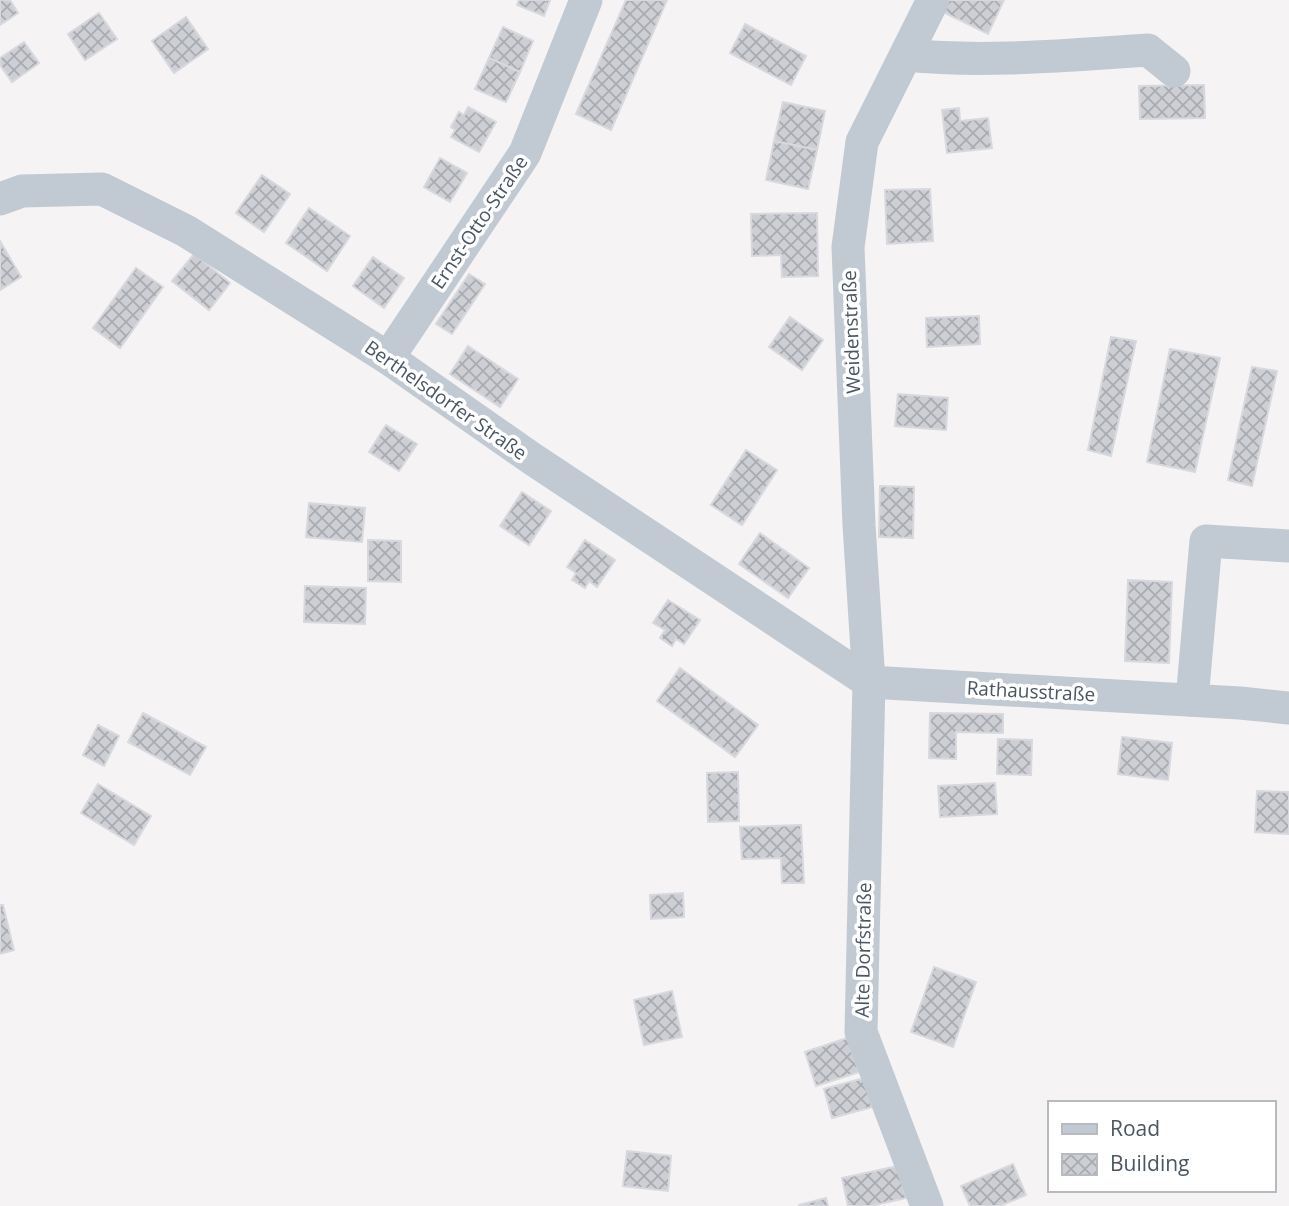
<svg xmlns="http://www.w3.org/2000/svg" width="1289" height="1206" font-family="'Open Sans',sans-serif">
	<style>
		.building { fill: url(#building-cross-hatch); stroke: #d7d9de; stroke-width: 2 }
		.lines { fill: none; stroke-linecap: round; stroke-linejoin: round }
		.minor { stroke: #c1cad2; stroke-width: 33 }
		.labels { text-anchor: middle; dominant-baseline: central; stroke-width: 7; stroke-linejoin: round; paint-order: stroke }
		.street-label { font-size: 19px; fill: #4a5661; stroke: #fff }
	</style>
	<defs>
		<pattern id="building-cross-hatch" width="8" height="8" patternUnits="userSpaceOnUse" patternTransform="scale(1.75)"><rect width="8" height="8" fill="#cdcfd5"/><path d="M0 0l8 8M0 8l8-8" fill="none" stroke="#a8abb0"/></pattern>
	</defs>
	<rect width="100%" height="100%" fill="#f5f3f3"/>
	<!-- building -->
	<g class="building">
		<polygon points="0,0 10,0 18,13 0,25"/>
		<polygon points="519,0 550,0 544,16 517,5"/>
		<polygon points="626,0 667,0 611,130 576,114"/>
		<polygon points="949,0 1004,0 988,34 943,12"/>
		<polygon points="99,13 117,39 85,60 68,34"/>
		<polygon points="186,17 208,49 174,73 152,41"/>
		<polygon points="745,24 806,56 791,85 730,53"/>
		<polygon points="503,27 533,41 520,72 489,58"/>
		<polygon points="24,42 39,63 12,82 0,65 0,58"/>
		<polygon points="489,58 520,72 506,102 475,89"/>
		<polygon points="1204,85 1205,118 1140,119 1139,86"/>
		<polygon points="783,102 825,111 817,150 774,141"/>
		<polygon points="468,107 496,122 479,152 451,137 455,130 451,127 459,112 464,115"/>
		<polygon points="959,108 960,121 988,118 992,148 947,153 942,110"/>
		<polygon points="774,141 817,150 808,189 766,180"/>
		<polygon points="440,158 467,173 450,202 424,187"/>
		<polygon points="262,175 290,194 264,232 236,213"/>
		<polygon points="930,189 933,241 887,244 885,190"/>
		<polygon points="309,208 350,236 327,271 286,243"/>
		<polygon points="817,213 818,276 782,277 781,255 752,256 751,214"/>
		<polygon points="0,241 21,277 0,290"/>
		<polygon points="194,254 230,283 209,310 172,281"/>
		<polygon points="373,257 404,278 384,308 353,286"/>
		<polygon points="136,268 163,287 120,348 93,328"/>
		<polygon points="469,274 485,284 452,334 436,324"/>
		<polygon points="979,316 980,344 927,347 926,318"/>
		<polygon points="790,317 823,340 802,370 769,347"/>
		<polygon points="1111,337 1136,341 1111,456 1088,450"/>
		<polygon points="468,346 518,379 500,407 450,374"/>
		<polygon points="1170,349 1220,358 1195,472 1147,462"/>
		<polygon points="1252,367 1277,371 1252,486 1228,480"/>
		<polygon points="898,394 948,398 946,430 895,426"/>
		<polygon points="386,425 417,444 399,471 369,452"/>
		<polygon points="746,450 777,470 742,525 711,505"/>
		<polygon points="880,486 914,487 913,538 879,537"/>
		<polygon points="522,492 551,511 529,545 500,526"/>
		<polygon points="309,503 365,508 362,542 306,537"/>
		<polygon points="760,533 809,568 788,598 739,564"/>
		<polygon points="368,540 401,541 401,582 368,581"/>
		<polygon points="585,540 615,560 597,587 589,581 585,588 572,580 576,573 567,567"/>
		<polygon points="1128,580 1172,582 1169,663 1125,661"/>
		<polygon points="305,586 366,588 365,624 304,622"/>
		<polygon points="668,600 700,620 684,644 676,639 672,646 660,638 665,630 653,623"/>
		<polygon points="680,668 758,725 735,757 657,701"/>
		<polygon points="143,713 206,747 190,775 128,742"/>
		<polygon points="930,713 1003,714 1003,733 956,732 956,759 929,758"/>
		<polygon points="98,725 119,736 104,766 83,755"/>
		<polygon points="1122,737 1172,743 1168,780 1118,774"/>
		<polygon points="998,739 1032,740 1031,775 997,774"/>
		<polygon points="738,772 739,821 708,822 707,773"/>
		<polygon points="995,783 997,814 940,817 938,786"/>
		<polygon points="98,784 151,816 134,845 81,813"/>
		<polygon points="1257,791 1289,792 1289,834 1255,832"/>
		<polygon points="801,825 804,883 782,883 781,858 742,859 740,827"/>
		<polygon points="683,893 684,917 651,919 650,895"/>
		<polygon points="0,905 3,905 14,950 0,954"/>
		<polygon points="934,967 976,982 953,1047 911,1032"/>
		<polygon points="672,991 682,1037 644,1045 634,1000"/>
		<polygon points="847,1038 859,1072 816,1086 805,1052"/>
		<polygon points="864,1078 872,1107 832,1118 824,1089"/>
		<polygon points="627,1151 671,1156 668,1191 623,1186"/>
		<polygon points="1013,1164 1026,1195 1000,1206 970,1206 961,1186"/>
		<polygon points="898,1166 906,1198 871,1206 848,1206 842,1178"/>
		<polygon points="826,1198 828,1206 799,1206 799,1205"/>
	</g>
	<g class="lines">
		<!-- minor -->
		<g class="minor">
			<path d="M906,55C986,63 1068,55 1148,50L1174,71"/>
			<polyline points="0,199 22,191 102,189 186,231 388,358 531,458 869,682"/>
			<polyline points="388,358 525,153 586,0"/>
			<polyline points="869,682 1240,703 1289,708"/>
			<polyline points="1192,700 1206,541 1289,546"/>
			<polyline points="927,1206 861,1032 869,682 859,525 848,247 862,142 933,0"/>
		</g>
	</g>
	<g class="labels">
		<!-- street labels -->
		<g class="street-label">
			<text transform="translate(479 222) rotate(-56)">Ernst-Otto-Straße</text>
			<text transform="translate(851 332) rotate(-92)">Weidenstraße</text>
			<text transform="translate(446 400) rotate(35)">Berthelsdorfer Straße</text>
			<text transform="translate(1031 691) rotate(3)">Rathausstraße</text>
			<text transform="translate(863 950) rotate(-89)">Alte Dorfstraße</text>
		</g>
	</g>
	<!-- legend -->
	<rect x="1048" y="1101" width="228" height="91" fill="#ffffff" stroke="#b7bbc0" stroke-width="2"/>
	<rect x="1062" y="1124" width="35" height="10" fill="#c1cad2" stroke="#b7bbc0" stroke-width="2"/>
	<text x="1110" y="1136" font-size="21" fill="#4a5661">Road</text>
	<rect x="1062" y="1154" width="35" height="21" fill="url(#building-cross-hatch)" stroke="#b7bbc0" stroke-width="2"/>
	<text x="1110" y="1171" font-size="21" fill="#4a5661">Building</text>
</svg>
